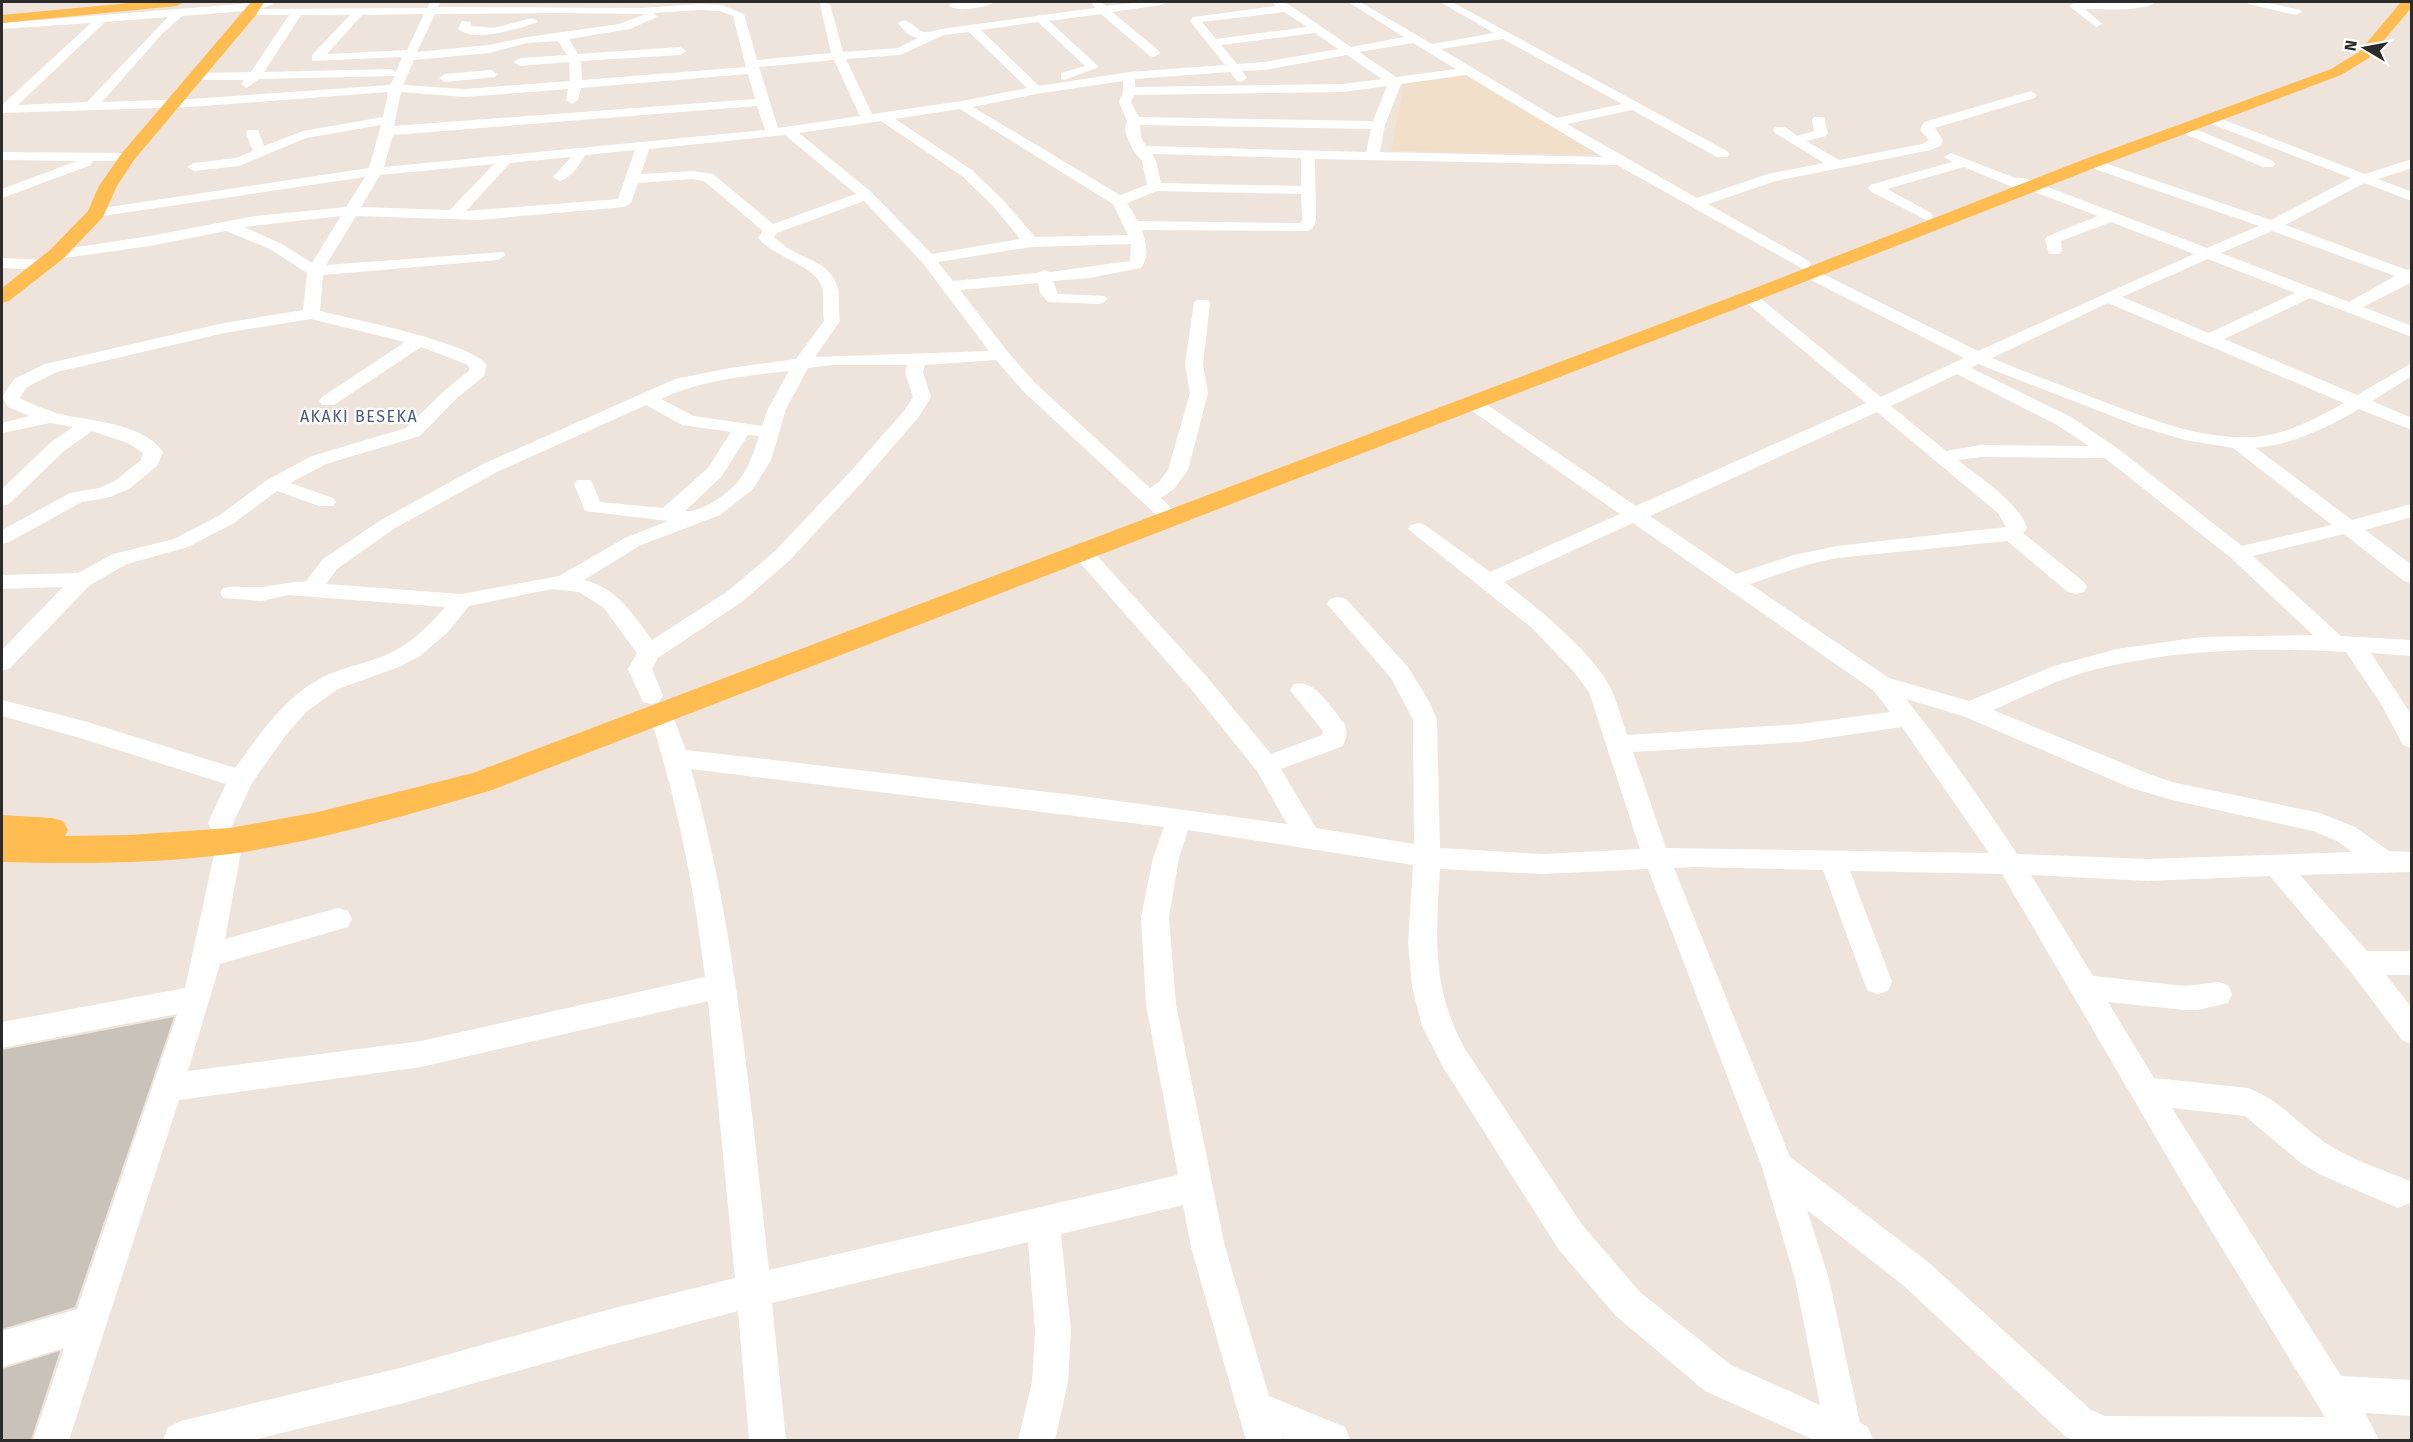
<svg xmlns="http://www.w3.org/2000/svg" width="2413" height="1442" font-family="'Fira Sans',sans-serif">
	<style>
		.education { fill: #f2dfca }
		.building { fill: #c9c2bb }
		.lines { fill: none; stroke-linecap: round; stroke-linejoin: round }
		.minor { fill: #fff; fill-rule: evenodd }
		.major { fill: #febc51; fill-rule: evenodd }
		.labels { text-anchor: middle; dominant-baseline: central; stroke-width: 4.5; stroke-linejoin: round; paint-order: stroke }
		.far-quarter-label { font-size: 16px; letter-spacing: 1.5px; fill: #475a81; stroke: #fff }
	</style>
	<rect width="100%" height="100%" fill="#eee4dc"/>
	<!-- education -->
	<polygon class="education" points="1464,74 1599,155 1391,151 1404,82"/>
	<!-- building -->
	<g class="building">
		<polygon points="174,1017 75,1307 2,1329 2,1050"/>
		<polygon points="60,1351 31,1440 2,1440 2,1369"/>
	</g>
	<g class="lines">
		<!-- minor -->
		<g class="minor">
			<path d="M264,2H272L273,4L261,9L427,8L430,2H440L438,7L642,8L699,4L722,5L744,14L757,60L831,53L820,4L822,2L830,4L843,52L898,48L918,38C909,36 904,31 898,23L904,20C924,28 913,37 941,29L1095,8L1091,2H1101L1106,6L1141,2H1166L1161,5L1112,12L1158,50L1160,53L1154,57L1150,56L1101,14L1049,21L1099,67L1065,80L1061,79V73L1085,66L1038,22L981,30L1039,86L1129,72L1225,65L1190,21L1193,17L1276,6L1272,2H1284L1291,6L1351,47L1404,37L1348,2H1360L1432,44L1494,33L1440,2H1452L1727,151L1729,154L1727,157H1717L1632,110L1567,124L1697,198L1768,174L1824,163L1775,133L1773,130L1775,127H1785L1797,136L1814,131L1812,120L1814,117H1824L1828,133L1826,136L1806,141L1839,160L1922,144L1929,140L1920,130L1924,122L2031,91L2037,95L2035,98L1935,128L1943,140L1940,146L1931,150L1776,181L1708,204L1809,261L1811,264L1809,267L1803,269L1617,165L1315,159L1316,220L1313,228L1308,231L1142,230C1146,244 1150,255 1141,268L1089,278L1053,281L1058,294L1105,296L1107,299L1105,302L1099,304L1048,302L1040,293L1038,283L960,290L1007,351L1035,383L1150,488L1160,481L1168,470L1190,393L1185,364L1194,303L1196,300H1208L1210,303L1203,364L1208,393L1188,470L1174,489L1161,498L1181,518L1178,522H1164L1023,391L996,360L925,365L923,372L931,397L918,418L864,480L789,561L743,601L658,658L652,669L663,696L659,702L651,704L643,702L628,669L637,653L603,607L579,592L552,589L469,606L447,633L420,656L399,667L338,689L306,712L286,735L252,783L230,830L221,833L212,830L208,823L226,784L80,738L2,716V700L84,721L235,768C259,736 281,701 316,681C336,669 359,665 381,657C408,647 427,628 445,607L288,595L262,601L223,598L220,593L223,588C236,585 249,588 262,587C277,586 289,581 305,582L323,559L381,520L483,464L675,379L730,368L796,359L824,321C822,311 824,302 823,292C821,266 775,259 758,238L763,231L704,181L692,179L638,183L631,203L624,207L478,220L356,216L326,265L503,252L506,255L498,260L323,275L320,311C351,319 471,342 487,365L484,376L457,398L420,436L326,464L290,483L333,498L336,502L333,506H319L277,491L234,523L188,547L127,564L90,585L10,668L2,671V650L63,587L2,589V575L78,573L113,554L174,539L220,515L267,480L312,456L406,428L445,390L469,371V367L466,364L421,347L334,405H322L319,401L322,397L405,342L311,319L224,333L57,372L27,387L20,397L21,399C33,404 44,409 56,413C89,422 141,421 163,452L157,466L129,489L110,497L82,502L9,542L2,544V530L70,493L99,488L115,481L141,460L143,453L128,443L92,431L64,451L9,504L2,506V489L50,443L73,427L50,423L2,433V423L30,416L8,407L2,397L14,379L45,364L224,323L303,310L307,273L270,249L226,231L150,246L57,259L52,257L49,254L52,251L150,236L255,216L346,207L365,177L96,217L89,213L96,209L369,168L381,125L306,138L239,166L194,171L187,167L194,163L236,158L253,151L246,133L248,130H258L264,146L303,131L383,117L388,92L190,107L2,113V105L91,23L2,29V23ZM699,10L720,11L733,16L746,67L582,80L581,61L680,55L686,51L680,47L578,54L569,39L630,29L655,18L657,16L654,13ZM246,11L247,14L251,15H289L251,72L195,73L189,77L191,80H244L241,84L247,88L259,79L395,76L390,85L190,99L102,102L162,34L182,16ZM1284,12L1307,27L1216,39L1202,22ZM557,13L646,14L619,24L527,37L489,45L417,52L435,14ZM424,14L407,50L327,54L362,15ZM301,15H350L312,55V61L402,57L396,72L391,69L264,72ZM168,17L87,102L18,105L105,22ZM969,32L1027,88L962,101L872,114L846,59L900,55L944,35ZM1315,33L1338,49L1264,62L1237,64L1221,45ZM1503,39L1622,104L1557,118L1441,49ZM558,41L567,55L520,58L514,62L520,66L569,62L570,81L465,89L403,85L414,60L489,53L527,43ZM1413,43L1456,69L1396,77L1359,52ZM1347,55L1382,79L1343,84L1135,87V79L1230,72L1237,81L1241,82L1247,78L1242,71L1264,70ZM834,60L860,116L778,128L759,67ZM748,74L755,99L394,126L401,92L465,97L568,89L566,100L572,104L578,100L581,88ZM1466,75L1603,157L1380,152L1385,125L1401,84ZM1123,81V91L1119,102L1127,121L1125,130L1127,137L1133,150L1142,161L1147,185L1120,195L973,107L1036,94ZM1387,86L1373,121L1139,117L1131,102L1134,95L1343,92ZM757,106L765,130L384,167L393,135ZM960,109L1113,204L1128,235L1035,237L1003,200L972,170L895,119ZM881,121L962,176L993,206L1020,239L932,254L871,192L799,133ZM1140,125L1371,129L1366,152L1146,146L1141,137ZM785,135L856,194L773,224L713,174L692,171L641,174L649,149ZM635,150L618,199L466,211L510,163L571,157L553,177L560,181C571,178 580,165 585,155ZM1152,154L1301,158V186L1161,183L1156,161ZM494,164L450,210L361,207L380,175ZM1157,191L1301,194L1302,220L1300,223L1138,221L1127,203ZM864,201L922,262L989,351L815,357L840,321C838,311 840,296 838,289C831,263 809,261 789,249C784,246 779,241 774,237L777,233ZM341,216L312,263L280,243L244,227ZM1131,244L1130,261L1050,272L1044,270L1037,273L953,281L938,262L1031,247ZM832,365H907L905,372L913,397L904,411L850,472L774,552L728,591L652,640C633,614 617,588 584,580L639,546L720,515L753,489L771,460L786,409L808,368ZM789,371L768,409L762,426L694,416L661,399C702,380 745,376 789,371ZM646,405L682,425L731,432L708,468L663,508L600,502L591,480H577L574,484L585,511L668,521L625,538L559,576L462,594L326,584L337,569L395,528L497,472ZM748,435L759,436C754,452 749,466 740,479C730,493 701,513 685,511L722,476Z"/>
			<path d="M965,2H994C986,8 957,12 949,6L950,4Z"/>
			<path d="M2156,2C2144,12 2102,9 2085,9L2102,24L2096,27L2069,6L2074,3Z"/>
			<polygon points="2247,2 2264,2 2300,10 2302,12 2296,15 2248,4"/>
			<path d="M532,18L538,21L536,23C516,29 476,43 458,29L462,21L471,22V26L494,28Z"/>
			<polygon points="491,70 497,74 495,77 445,82 439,78 445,74"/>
			<path d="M2209,114L2365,174L2412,159V168L2378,179L2412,192V201L2364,183L2285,225L2407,270L2412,268V282L2363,307L2412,326V337L2310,298L2224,339L2357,395L2412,363V376L2372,401L2412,418V430L2359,409C2327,428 2293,444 2256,448L2352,520L2412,504V517L2365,530L2412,565V583L2404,581L2344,534L2253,556L2341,636L2412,640V656L2371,653L2412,716V748L2403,745L2381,704L2346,652C2258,647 2168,649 2082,673C2052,682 2023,697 1993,710L2149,774L2172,782L2320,813L2355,827L2389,851L2412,852V872L2300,875L2367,951H2412V975H2386L2412,1008V1044L2402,1040L2350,971L2270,876L2148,881L2031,875L2093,976L2185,986L2218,982L2228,985L2232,994L2228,1003L2198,1010H2185L2108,1002L2154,1078L2248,1088C2280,1100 2297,1123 2324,1142C2349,1159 2381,1169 2410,1181L2412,1186L2410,1203L2398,1208L2319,1174L2301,1163L2245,1116L2172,1108L2341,1376L2412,1380V1416L2365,1413L2379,1440H2074L2066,1437L1903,1285L1807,1210L1829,1279L1860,1423L1868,1427L1873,1440H1814L1705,1391L1616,1316L1559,1250L1443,1067L1422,1026L1412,987L1408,943L1413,865L1188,830L1179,858L1169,917L1176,1005L1225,1247L1269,1396L1345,1427L1350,1440H1288L1282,1438V1440H1246L1191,1247L1183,1205L1061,1234L1071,1331L1068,1382L1055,1440H1018L1032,1382L1035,1331L1028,1242L772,1303L786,1440H749L738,1311L603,1347L400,1404L253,1440H163L168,1427L181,1421L400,1368L603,1311L735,1278L708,1001L421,1067L179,1100L69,1440H33L64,1348L2,1367V1331L77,1309L177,1014L2,1048V1022L185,988L217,841L221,834L230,831L239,834L243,841L225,939L338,908L348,911L352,919L348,927L220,964L188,1071L421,1041L705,977C694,887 677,800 649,713L653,707L661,705L669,707L686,750L1082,796L1287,824L1257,771L1191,689L1075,557L1072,552L1075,547L1082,546L1089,547L1207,677L1271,754L1322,735L1323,731L1290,690L1294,684C1315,678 1331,708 1344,723C1348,731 1347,738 1343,746L1281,769L1316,828L1414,844L1413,720L1391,678L1327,604L1330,599L1338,597L1346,599L1408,667L1430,703L1437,720L1440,848L1543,854L1640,849L1589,692L1574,672L1532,628L1408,529L1411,525L1418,523L1425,525L1490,572L1620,514L1465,406L1462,402L1465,398H1477L1636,506L1866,403L1743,300L1741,297L1743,294H1755L1881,397L1964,358L1803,276L1801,273L1803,270H1815L1978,351L2194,254L2111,222L2061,241L2062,251L2059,254H2049L2045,239L2048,236L2098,216L2032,191H2022L1964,167L1887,189L1931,213L1933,216L1931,219L1926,220L1870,191L1868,188L1870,185L1952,162L1944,157L1951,153L2015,178H2024L2207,248L2259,226L2086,166L2084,163L2086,160H2096L2271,220L2351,178L2204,121L2202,118ZM2272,231L2395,276L2349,302L2221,253ZM2208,259L2295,293L2209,333L2122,297ZM2108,303L2344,403C2319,417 2291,432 2263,436C2206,443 2151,419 2099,400C2063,386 2027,373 1992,358ZM1978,364L2138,426L2185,440L2233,448L2332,525L2242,546L2117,448L2071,417L1971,368ZM1957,374L2057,425L2089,446L1981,445L1946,451L1891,406ZM1877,412L1998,513L2006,527L1837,546L1794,555L1736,574L1650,516ZM1981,457L2105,458L2231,558L2313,635L2201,637L2117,649L2054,666L1969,701L1889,678L1750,584L1806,565L1837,558L2007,541L2068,592L2076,594L2084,592L2087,587L2084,582L2023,533L2027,528C2020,503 1978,477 1958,460ZM1633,523L1873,690L1890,712L1800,724L1627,735C1622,720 1618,705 1612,691C1596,655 1536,607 1504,582ZM1906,699L1963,716L2131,788L2172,800L2313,831L2337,841L2352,852L2148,859L2017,854C1982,801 1945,748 1906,699ZM1902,727L1989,853L1666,848L1633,752L1800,742ZM691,769L1164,827L1153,858L1141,917L1146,1005L1178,1175L769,1270C750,1102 737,931 691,769ZM1693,867L1823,870L1864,982L1868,991L1878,994L1888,991L1892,982L1850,871L2002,874L2186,1189L2325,1417L2105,1416L2091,1410L1927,1261L1790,1157L1674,868ZM1440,869L1543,874L1648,869L1762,1167L1795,1279L1820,1405L1731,1365L1640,1292L1583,1226L1465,1049C1431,987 1436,937 1440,869Z"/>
			<polygon points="2183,124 2273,161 2275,164 2273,167 2263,167 2178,131 2176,128 2178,125"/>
			<polygon points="2,152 128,153 135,157 128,161 92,161 91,165 2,198 2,189 77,161 2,160"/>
			<polygon points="2,258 43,260 51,265 43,270 2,268"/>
		</g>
		<!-- major -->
		<g class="major">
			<polygon points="140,2 184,2 177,6 2,23 2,15"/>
			<polygon points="251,2 264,2 256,15 134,160 117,186 103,217 64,258 9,301 2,303 2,288 50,250 88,211 99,186 122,153"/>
			<path d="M2401,2H2412V7L2369,58L2341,75L2097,167L1756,301L492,790C410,815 314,842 230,854C155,864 77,864 2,862V815L52,818L63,821L68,830L65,836L130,835L230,828L318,812L473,773L1742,293L2085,159L2331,69L2359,52Z"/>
		</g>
	</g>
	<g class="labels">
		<!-- far-quarter labels -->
		<g class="far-quarter-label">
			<text x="359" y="416">AKAKI BESEKA</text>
		</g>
	</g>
	<!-- border -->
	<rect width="2413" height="1442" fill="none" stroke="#2b2b2b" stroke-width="6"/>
	<!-- north arrow -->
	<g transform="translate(2365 48) rotate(280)" stroke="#ffffff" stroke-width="4.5" paint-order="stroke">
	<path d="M0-4.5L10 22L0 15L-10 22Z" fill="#2b2b2b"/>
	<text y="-9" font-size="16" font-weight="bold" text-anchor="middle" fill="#2b2b2b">N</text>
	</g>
</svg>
